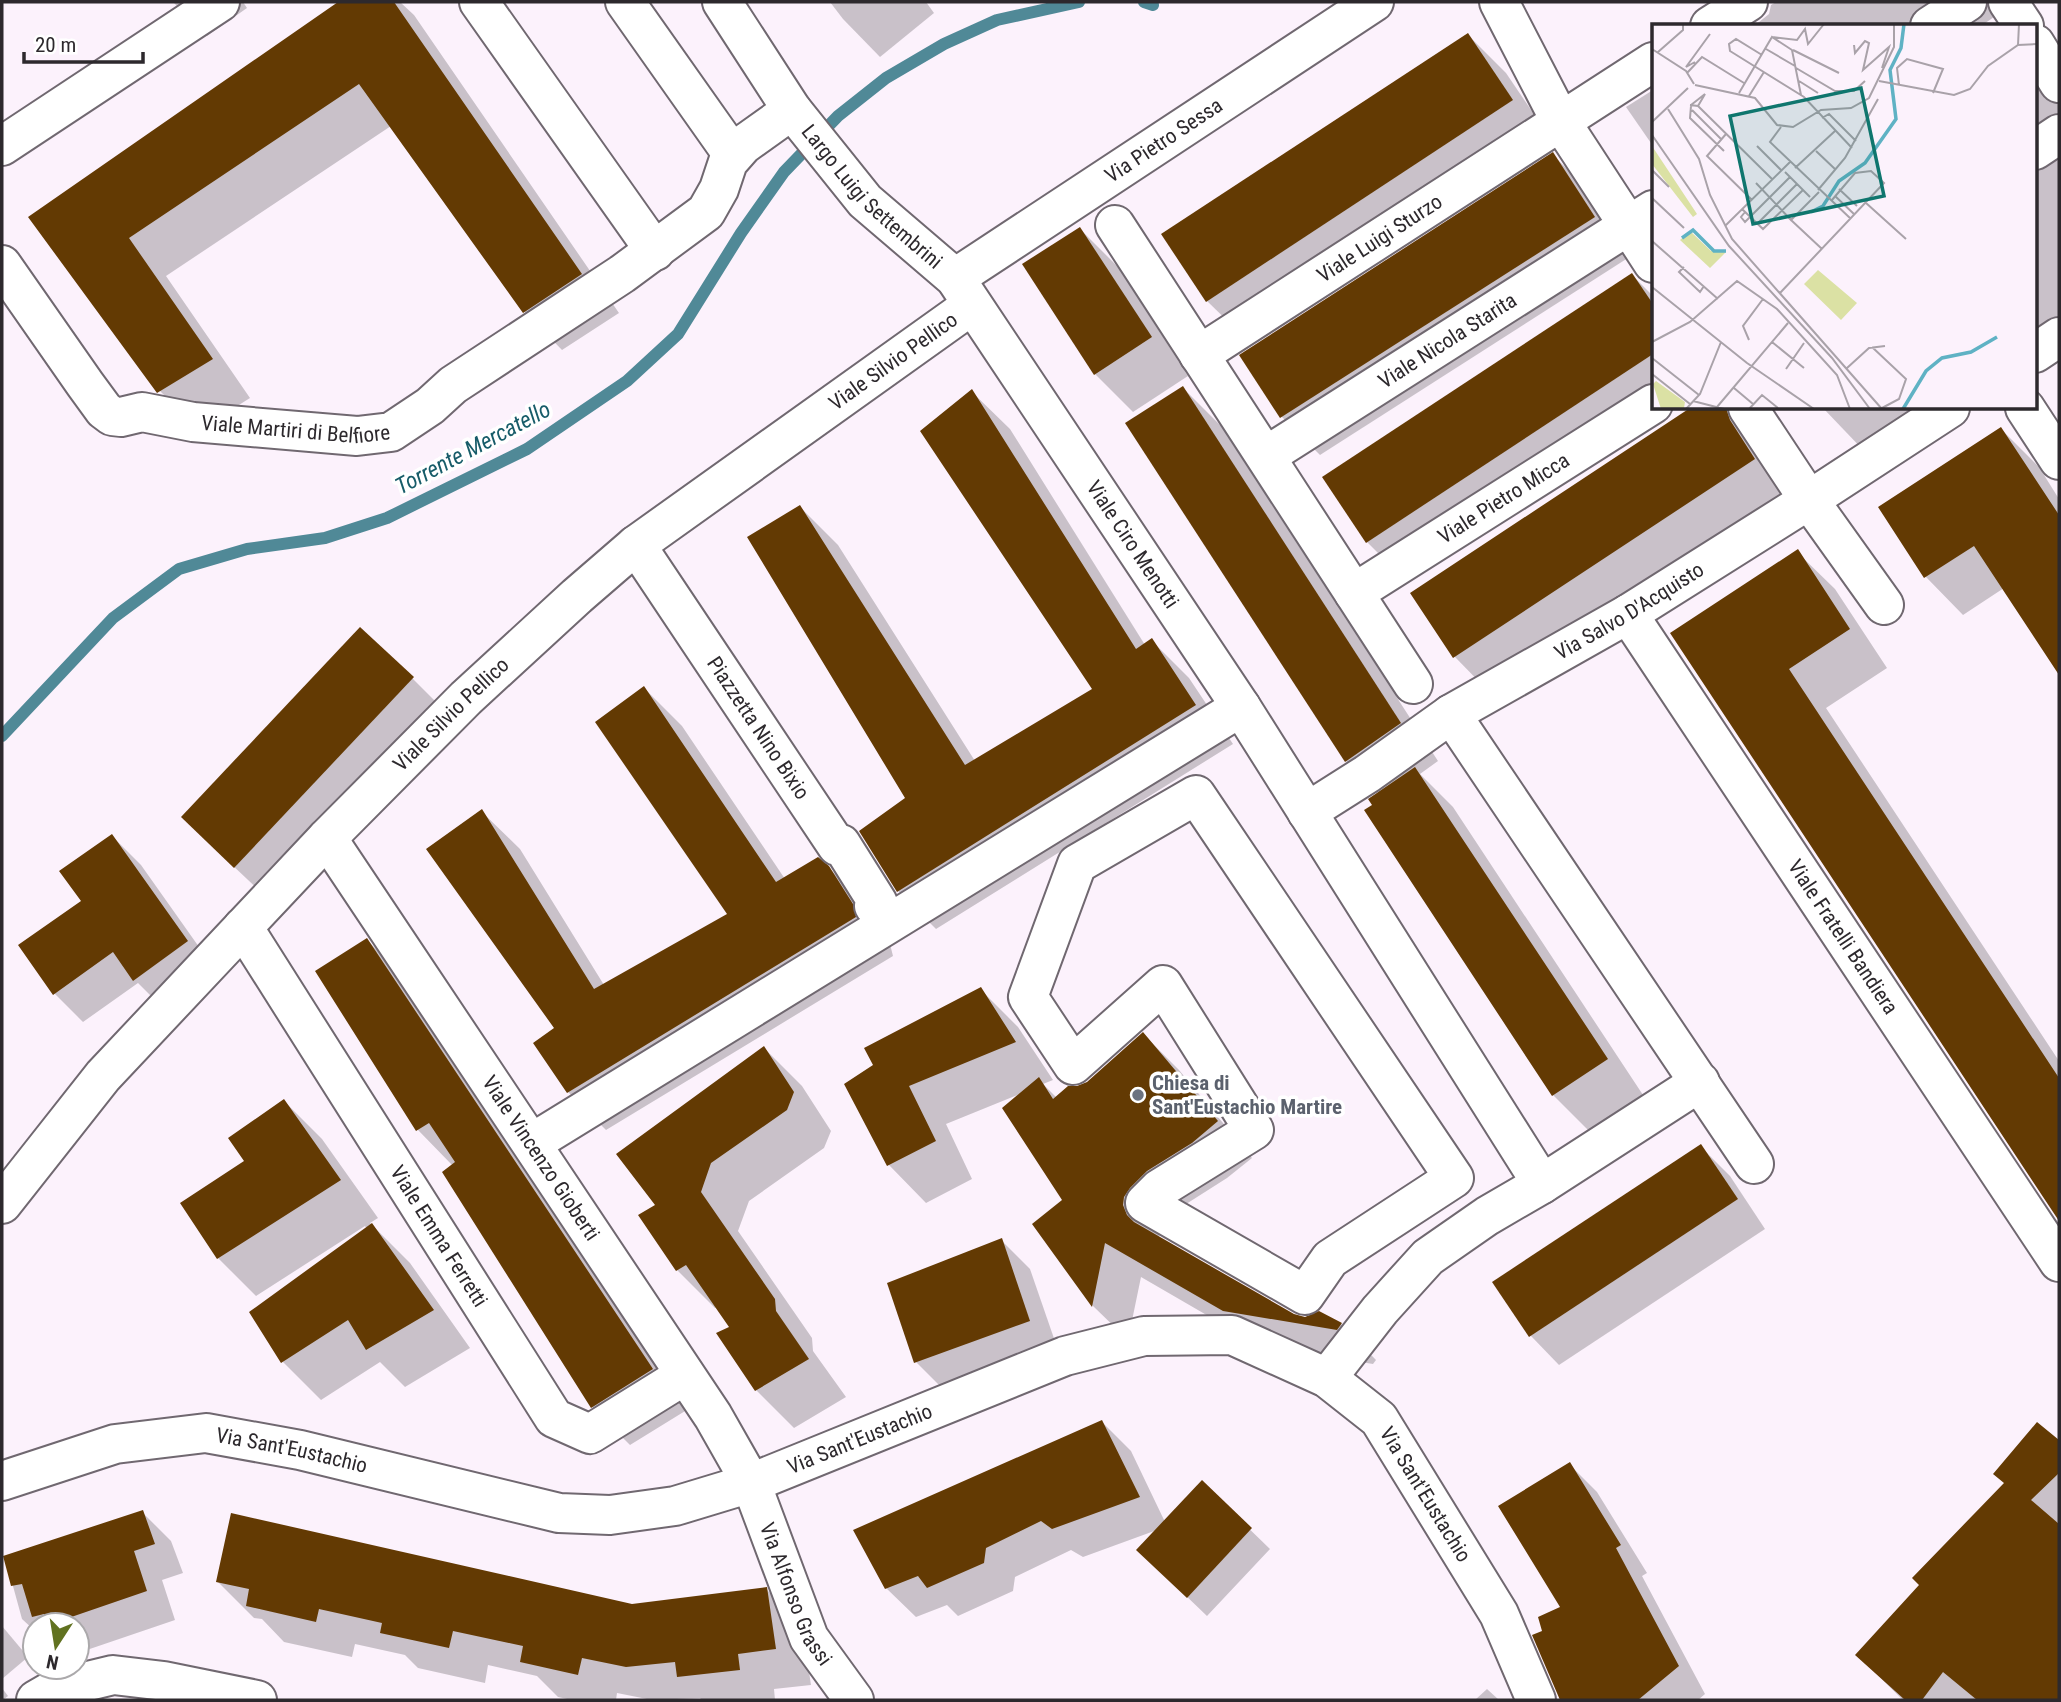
<svg xmlns="http://www.w3.org/2000/svg" width="2061" height="1702" font-family="'Roboto Condensed',sans-serif">
	<style>
		.shadow { fill: #0003 }
		.lines { fill: none; stroke-linecap: round; stroke-linejoin: round }
		.stream { stroke: #508997; stroke-width: 12 }
		.building { fill: #633a03 }
		.street-casing { stroke: #706870; stroke-width: 42 }
		.street { stroke: #fff; stroke-width: 38 }
		.worship-dot { fill: #6b7280; stroke: #fff; stroke-width: 2.5 }
		.labels { text-anchor: middle; dominant-baseline: central; stroke-width: 7; stroke-linejoin: round; paint-order: stroke }
		.street-label { font-size: 21px; fill: #2d292d; stroke: #fff }
		.worship-label { font-size: 21px; font-weight: bold; fill: #5b616d; stroke: #fff; text-anchor: start }
		.water-label { font-size: 23px; font-style: italic; fill: #175c69; stroke: #fff }
		.inset-river { fill: none; stroke: #5fb2c4; stroke-width: 3.5 }
		.inset-road { fill: none; stroke: #a9a2a9; stroke-width: 2 }
		.view { fill: #0f766e; fill-opacity: 0.15; stroke: #0f766e; stroke-width: 3.5 }
		.inset-edge { fill: none; stroke: #2d292d; stroke-width: 3.5 }
	</style>
	<rect width="100%" height="100%" fill="#fcf2fc"/>
	<!-- shadow -->
	<g class="shadow">
		<polygon points="173,2 243,2 247,8 207,36"/>
		<polygon points="341,2 400,2 414,15 619,313 562,350 525,312 391,126 166,276 250,398 199,430 161,392 31,217"/>
		<polygon points="830,2 926,2 934,13 880,57 843,19"/>
		<polygon points="1776,2 2003,2 2007,8 1981,26 1754,26 1769,14 1771,5"/>
		<polygon points="1468,35 1506,73 1550,138 1245,338 1207,301"/>
		<polygon points="2035,67 2059,104 2059,326 2035,342"/>
		<polygon points="1653,90 1653,146 1626,107"/>
		<polygon points="1553,155 1591,193 1631,256 1320,455 1282,417 1242,355"/>
		<polygon points="1080,229 1118,267 1188,376 1133,412 1095,374"/>
		<polygon points="1632,275 1653,296 1653,408 1405,580 1367,542"/>
		<polygon points="1183,388 1221,426 1438,761 1420,774 1453,807 1645,1098 1591,1133 1553,1095 1366,811 1375,805 1379,794 1346,761"/>
		<polygon points="972,392 1010,429 1145,645 1151,640 1189,678 1233,744 936,929 898,891 907,798 800,507 838,545 975,761 1094,690"/>
		<polygon points="1693,408 1732,408 1792,497 1492,695 1455,657 1412,594"/>
		<polygon points="1823,408 1935,408 1866,453"/>
		<polygon points="2001,429 2039,467 2059,499 2059,672 2004,588 1963,615 1926,577 1880,508"/>
		<polygon points="1797,552 1835,589 1887,668 1826,708 2059,1061 2059,1218 1673,633"/>
		<polygon points="412,678 441,707 264,895 212,846"/>
		<polygon points="644,688 682,726 785,879 828,867 867,906 890,944 893,956 606,1130 568,1092 557,1029 482,812 520,849 604,985 730,914"/>
		<polygon points="112,836 141,865 216,971 163,1008 138,983 83,1022 54,993 83,901"/>
		<polygon points="367,940 405,978 690,1408 630,1445 592,1407 453,1166 418,1130 317,971"/>
		<polygon points="980,989 1018,1027 1053,1080 1043,1084 1057,1098 1088,1083 1143,1034 1179,1070 1252,1158 1227,1178 1183,1206 1160,1231 1159,1238 1293,1316 1305,1319 1319,1313 1341,1324 1376,1360 1373,1364 1260,1346 1141,1277 1128,1340 1093,1306 1035,1225 1064,1201 1022,1093 946,1124 972,1179 926,1203 889,1165 846,1085"/>
		<polygon points="764,1048 802,1086 831,1131 824,1148 749,1201 738,1231 812,1338 813,1351 846,1397 794,1428 756,1390 731,1327 717,1307 715,1308 677,1270 658,1206"/>
		<polygon points="284,1101 322,1139 378,1218 370,1223 410,1263 470,1348 405,1387 380,1362 321,1400 283,1362 367,1229 365,1226 256,1296 218,1258 182,1204 246,1161"/>
		<polygon points="1701,1147 1730,1176 1765,1229 1559,1365 1531,1336 1495,1282"/>
		<polygon points="1001,1240 1030,1269 1058,1350 945,1391 916,1362"/>
		<polygon points="1102,1422 1131,1451 1165,1522 1202,1483 1270,1549 1207,1616 1158,1569 1157,1530 1083,1557 1071,1550 1015,1577 1013,1591 958,1616 947,1605 916,1617 886,1588"/>
		<polygon points="2038,1424 2059,1442 2059,1700 1903,1700 1857,1655 1922,1585 2006,1484"/>
		<polygon points="1570,1465 1597,1492 1647,1573 1642,1576 1705,1694 1698,1700 1562,1700 1534,1636 1545,1633 1563,1608"/>
		<polygon points="142,1512 171,1541 183,1573 162,1580 175,1620 78,1653 77,1625 35,1625 35,1631 22,1619 5,1557"/>
		<polygon points="218,1582 632,1605 766,1589 802,1625 811,1685 774,1689 775,1700 702,1700 700,1698 652,1700 617,1693 616,1700 572,1700 558,1697 537,1676 488,1665 485,1683 418,1668 405,1655 355,1644 352,1657 284,1642 262,1619 254,1618"/>
		<polygon points="2,1626 28,1657 2,1679"/>
		<polygon points="2,1688 8,1696 3,1700 2,1700"/>
		<polygon points="1487,1689 1499,1700 1475,1700"/>
	</g>
	<g class="lines">
		<!-- stream -->
		<g class="stream">
			<polyline points="1144,2 1153,5"/>
			<polyline points="2,736 113,618 179,569 247,549 325,538 387,518 527,449 627,381 678,334 741,233 784,172 838,116 886,78 944,44 997,20 1079,2"/>
		</g>
	</g>
	<!-- building -->
	<g class="building">
		<polygon points="338,2 394,2 582,274 523,313 359,84 129,238 213,359 157,393 28,217"/>
		<polygon points="1468,33 1513,100 1206,302 1161,234"/>
		<polygon points="1553,152 1595,217 1280,418 1239,355"/>
		<polygon points="1080,227 1152,337 1094,375 1022,264"/>
		<polygon points="1632,273 1653,304 1653,354 1366,543 1322,477"/>
		<polygon points="1183,386 1401,723 1345,762 1125,423"/>
		<polygon points="972,389 1136,649 1152,638 1196,705 897,892 859,831 905,798 747,537 800,505 965,765 1092,689 920,431"/>
		<polygon points="1690,408 1726,408 1730,420 1755,459 1453,658 1410,593"/>
		<polygon points="2001,427 2059,515 2059,675 1974,546 1924,578 1878,507"/>
		<polygon points="1798,549 1850,629 1789,669 2059,1078 2059,1221 1670,633"/>
		<polygon points="360,627 414,677 234,868 181,817"/>
		<polygon points="644,686 776,882 818,857 829,866 853,904 856,917 567,1093 533,1043 554,1028 426,849 482,809 594,989 727,914 595,722"/>
		<polygon points="1415,767 1608,1059 1552,1096 1364,810 1372,805 1368,799"/>
		<polygon points="112,834 188,941 133,981 113,952 53,995 18,945 81,901 59,871"/>
		<polygon points="367,938 653,1369 591,1408 442,1172 455,1162 429,1123 416,1131 315,971"/>
		<polygon points="981,987 1016,1042 909,1086 936,1141 887,1166 844,1084 873,1065 864,1048"/>
		<polygon points="1143,1032 1218,1121 1192,1143 1147,1171 1130,1188 1124,1197 1123,1205 1127,1215 1134,1222 1294,1314 1305,1317 1319,1311 1342,1323 1337,1330 1223,1311 1105,1243 1092,1307 1032,1224 1062,1200 1002,1108 1039,1077 1053,1099 1068,1086 1077,1086 1087,1082"/>
		<polygon points="764,1046 794,1092 787,1110 711,1163 701,1192 775,1299 776,1311 809,1359 755,1391 716,1333 729,1327 686,1265 676,1271 638,1215 655,1205 616,1154"/>
		<polygon points="284,1099 341,1180 217,1259 180,1203 244,1161 228,1138"/>
		<polygon points="1701,1144 1738,1199 1529,1337 1492,1282"/>
		<polygon points="372,1223 434,1310 366,1350 348,1320 281,1363 249,1312"/>
		<polygon points="1002,1238 1030,1321 914,1363 887,1283"/>
		<polygon points="1102,1420 1140,1497 1052,1529 1041,1521 986,1548 984,1563 927,1588 918,1576 885,1589 853,1530"/>
		<polygon points="2037,1422 2059,1440 2059,1473 2031,1500 2059,1524 2059,1700 1977,1700 1943,1672 1922,1700 1905,1700 1855,1655 1919,1585 1912,1578 2004,1483 1993,1474"/>
		<polygon points="1570,1462 1621,1545 1616,1548 1679,1666 1638,1700 1560,1700 1532,1635 1542,1631 1538,1617 1560,1607 1498,1506"/>
		<polygon points="1202,1480 1252,1528 1187,1598 1136,1550"/>
		<polygon points="143,1510 155,1544 134,1551 147,1591 48,1625 44,1614 32,1617 22,1584 11,1586 3,1556"/>
		<polygon points="231,1513 632,1604 767,1587 776,1649 738,1654 740,1670 677,1677 675,1662 626,1667 582,1658 578,1675 520,1662 523,1646 453,1631 449,1648 380,1633 382,1623 319,1609 316,1622 246,1606 249,1589 216,1582"/>
	</g>
	<g class="lines">
		<!-- street casing -->
		<g class="street-casing">
			<g id="street">
				<polyline points="479,2 655,251"/>
				<polyline points="625,2 733,155"/>
				<path id="s1" d="M722,2L792,110L865,201L955,278L1241,707L1542,1184L1487,1216L1428,1257L1380,1310L1327,1378"/>
				<polyline points="1499,2 1561,122 1653,263"/>
				<polyline points="2008,2 2024,26"/>
				<polyline points="1710,26 1748,2"/>
				<polyline points="1930,26 1967,2"/>
				<polyline points="2035,44 2059,83"/>
				<polyline points="2,146 220,2"/>
				<polyline points="2035,150 2059,134"/>
				<polyline points="1115,225 1413,684"/>
				<path id="s2" d="M2,265L85,384L104,410L112,416L121,417L142,412L193,422L357,436L391,432L430,406L453,385L622,274L706,212L719,189L728,162L743,145L792,110"/>
				<path id="s3" d="M955,278L1374,2"/>
				<polyline points="2035,353 2059,337"/>
				<path id="s4" d="M1199,355L1653,62"/>
				<polyline points="1748,408 1809,500 1884,605"/>
				<polyline points="2025,408 2059,460"/>
				<path id="s5" d="M1266,456L1653,210"/>
				<path id="s6" d="M636,545L837,846L841,844L878,903L874,906"/>
				<path id="s7" d="M1354,593L1653,404"/>
				<path id="s8" d="M1628,614L2059,1262"/>
				<polyline points="1451,714 1754,1164"/>
				<polygon points="1196,795 1454,1178 1330,1259 1305,1295 1145,1203 1159,1189 1254,1130 1163,985 1073,1065 1028,997 1077,864"/>
				<path id="s9" d="M1307,812L1367,774L1451,714L1628,614L1809,500L1950,408"/>
				<path id="s10" d="M327,838L713,1416L751,1483L809,1638L854,1700"/>
				<path id="s11" d="M243,927L554,1418L590,1434L685,1375"/>
				<polyline points="532,1143 1241,707"/>
				<polyline points="1542,1184 1700,1082"/>
				<path id="s12" d="M2,1204L103,1076L327,838L466,698L577,596L636,545L972,305"/>
				<path id="s13" d="M2,1481L115,1444L206,1433L300,1450L559,1513L610,1515L675,1506L751,1483L1065,1356L1144,1336L1232,1335L1327,1378L1379,1419L1499,1614L1536,1700"/>
				<polyline points="36,1700 55,1689 113,1675 164,1681 257,1700"/>
			</g>
		</g>
		<!-- street -->
		<use href="#street" class="street"/>
	</g>
	<!-- markers -->
	<circle class="worship-dot" cx="1138" cy="1095" r="7"/>
	<g class="labels">
		<!-- street labels -->
		<g class="street-label">
			<text stroke="none"><textPath href="#s3" startOffset="250">Via Pietro Sessa</textPath></text>
			<text stroke="none"><textPath href="#s1" startOffset="247">Largo Luigi Settembrini</textPath></text>
			<text stroke="none"><textPath href="#s4" startOffset="215">Viale Luigi Sturzo</textPath></text>
			<text stroke="none"><textPath href="#s5" startOffset="215">Viale Nicola Starita</textPath></text>
			<text stroke="none"><textPath href="#s12" startOffset="1232">Viale Silvio Pellico</textPath></text>
			<text stroke="none"><textPath href="#s2" startOffset="373">Viale Martiri di Belfiore</textPath></text>
			<text stroke="none"><textPath href="#s7" startOffset="177">Viale Pietro Micca</textPath></text>
			<text stroke="none"><textPath href="#s1" startOffset="684">Viale Ciro Menotti</textPath></text>
			<text stroke="none"><textPath href="#s9" startOffset="380">Via Salvo D'Acquisto</textPath></text>
			<text stroke="none"><textPath href="#s12" startOffset="665">Viale Silvio Pellico</textPath></text>
			<text stroke="none"><textPath href="#s6" startOffset="220">Piazzetta Nino Bixio</textPath></text>
			<text stroke="none"><textPath href="#s8" startOffset="388">Viale Fratelli Bandiera</textPath></text>
			<text stroke="none"><textPath href="#s10" startOffset="385">Viale Vincenzo Gioberti</textPath></text>
			<text stroke="none"><textPath href="#s11" startOffset="366">Viale Emma Ferretti</textPath></text>
			<text stroke="none"><textPath href="#s13" startOffset="886">Via Sant'Eustachio</textPath></text>
			<text stroke="none"><textPath href="#s13" startOffset="298">Via Sant'Eustachio</textPath></text>
			<text stroke="none"><textPath href="#s13" startOffset="1536">Via Sant'Eustachio</textPath></text>
			<text stroke="none"><textPath href="#s10" startOffset="892">Via Alfonso Grassi</textPath></text>
		</g>
		<!-- worship labels -->
		<g class="worship-label">
			<text x="1152" y="1083">Chiesa di<tspan x="1152" dy="24">Sant'Eustachio Martire</tspan></text>
		</g>
		<!-- water labels -->
		<g class="water-label">
			<text transform="translate(473 448) rotate(-28)">Torrente Mercatello</text>
		</g>
	</g>
	<!-- overview -->
	<g transform="translate(1652 24)">
		<rect width="385" height="385" fill="#fcf2fc"/>
		<path d="M0,122L45,190L41,193L0,140ZM38,207L59,227L74,228L58,244L28,216ZM166,246L205,279L189,296L152,260ZM4,357L33,378L32,384L9,385L1,360Z" fill="#dbe1a4"/>
		<path class="inset-river" d="M159,188L171,182L187,157L213,139L244,95L238,46L249,24L252,0M30,214L41,206L62,227H74M251,385L274,347L290,334L319,328L345,313"/>
		<path class="inset-road" d="M120,13L145,16L153,5L156,20L172,0M202,21L203,29L213,17L217,19L211,46L237,23L230,44M366,21L367,0M0,25L34,47L42,60M114,25L143,42M141,26L187,49M6,28L31,6V0M110,31L84,15L77,20L78,27L152,73L200,124M43,38L34,43L58,10M144,44L183,67H202L213,57M35,49L50,33L92,59M147,57L166,69M227,57L302,71L318,65L336,42L366,21L385,20M43,61L103,74L125,101L141,103L169,86L199,84L217,74L242,23V0M247,61L245,44L255,35L291,45L281,69M87,69L120,13L140,26L149,71M97,72L112,48M38,81L46,82L120,155M39,81L53,70L46,82M39,82L38,94L72,127M16,85L47,135L58,171L80,215L230,385M40,86L69,115M170,94L177,90L204,117M0,98L36,64M129,103L118,118L199,195M74,110L55,132L100,176M0,111L77,222L180,334L218,385M105,122L130,147M164,127L184,146M143,144L183,107M0,146L17,163M133,148L158,173M104,159L139,196L167,168M187,165L205,182M166,166L193,134L226,75M183,172L203,191M0,174L32,204M214,179L254,215M90,185L111,205L151,166M93,188L89,193L93,198L138,153M139,196L170,225M105,200L145,160M73,202L138,138M0,217L66,275M32,243L27,248L48,268L52,262M0,263L95,339L162,385M128,269L232,159L219,147L203,149L180,176M97,316L91,302L111,275M0,318L38,298L85,257L125,285L185,351L198,385M120,318L152,344M220,323L254,355L247,375L230,384M0,334L47,371M195,344L217,324L233,322M134,345L152,319M0,350L38,380M82,364L101,380M41,377L72,385M65,383L136,299M34,385L48,370L69,318M97,385L110,371L126,384"/>
		<path class="view" d="M209,64L232,172L101,200L78,92Z"/>
		<rect width="385" height="385" class="inset-edge"/>
	</g>
	<!-- border -->
	<rect width="2061" height="1702" fill="none" stroke="#2d292d" stroke-width="7"/>
	<!-- north arrow -->
	<g transform="translate(56 1646) rotate(192)"><circle r="33" fill="#ffffff" stroke="#aba9ab" stroke-width="2"/>
	<path d="M0-5L12 26L0 18L-12 26Z" fill="#617220"/>
	<text y="-10" font-size="19" font-weight="bold" text-anchor="middle" fill="#2d292d">N</text>
	</g>
	<!-- scale -->
	<path d="M24 52v10h119v-10" fill="none" stroke="#2d292d" stroke-width="3.5"/>
	<text x="35" y="52" font-size="21" fill="#2d292d" stroke="#ffffff" stroke-width="5" paint-order="stroke">20 m</text>
</svg>
